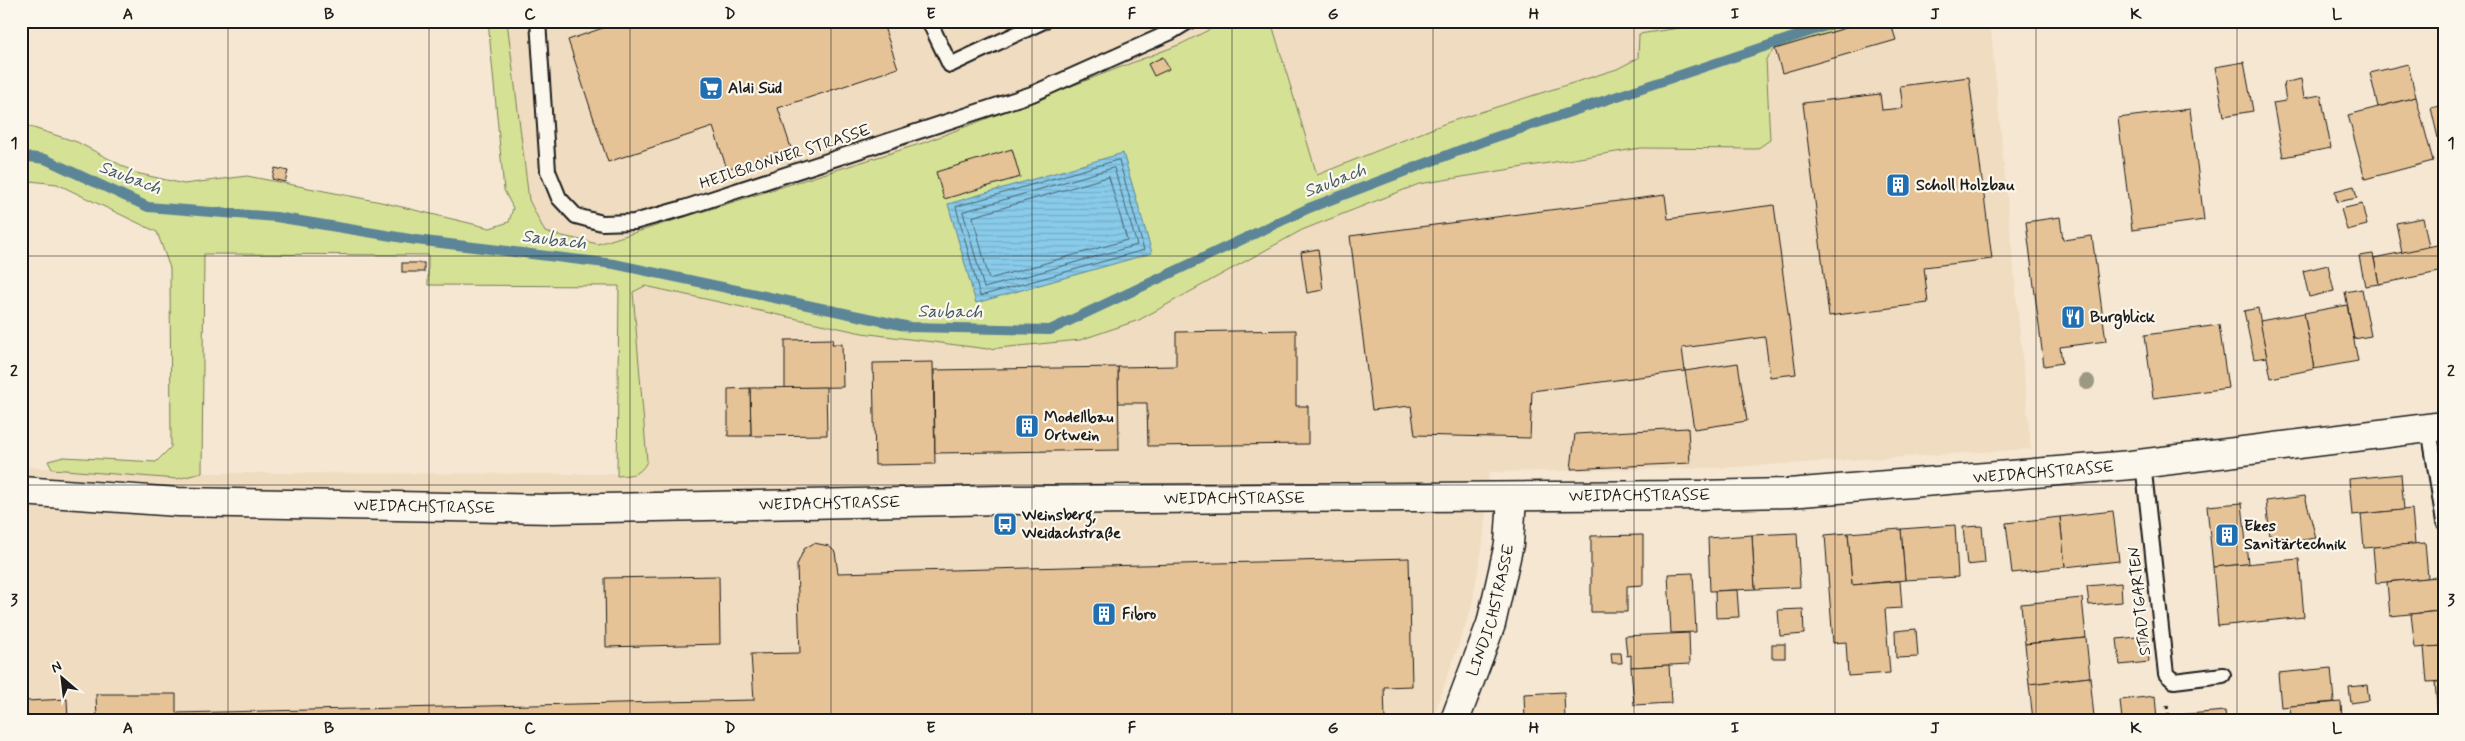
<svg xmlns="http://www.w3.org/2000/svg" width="2465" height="741" font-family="Mynerve,sans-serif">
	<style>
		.built { fill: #f0dcc0 }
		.grass { fill: #d5e194; stroke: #787e58 }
		.water { fill: url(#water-rules); stroke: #5d8598 }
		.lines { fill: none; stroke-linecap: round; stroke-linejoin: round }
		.shore { stroke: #48626e; stroke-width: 1 }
		.stream { stroke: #5d8598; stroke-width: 10 }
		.building { fill: #e6c397; stroke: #1c1c1c }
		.service-casing { stroke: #1c1c1c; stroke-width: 18 }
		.minor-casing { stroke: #1c1c1c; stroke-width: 31 }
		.path { stroke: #1c1c1c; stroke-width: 3; stroke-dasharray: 4 4; stroke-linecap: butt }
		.service { stroke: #fbf7ec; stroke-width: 14 }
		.minor { stroke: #fbf7ec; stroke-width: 28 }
		.tree { fill: #9c9882 }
		.grid { fill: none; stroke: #1c1c1c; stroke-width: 1; stroke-opacity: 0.55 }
		.labels { text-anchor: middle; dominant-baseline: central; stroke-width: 4.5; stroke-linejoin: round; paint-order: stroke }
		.poi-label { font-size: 16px; font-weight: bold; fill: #1c1c1c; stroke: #fbf7ec; text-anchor: start }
		.street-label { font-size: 16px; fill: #1c1c1c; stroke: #fbf7ec }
		.water-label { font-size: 18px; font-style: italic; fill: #425964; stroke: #fbf7ec }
		.neatline { fill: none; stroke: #1c1c1c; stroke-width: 2 }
		.grid-label { font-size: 16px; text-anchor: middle; font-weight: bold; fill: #1c1c1c }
	</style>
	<defs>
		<pattern id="water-rules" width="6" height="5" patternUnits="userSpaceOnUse" patternTransform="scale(1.25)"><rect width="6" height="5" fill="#89cbea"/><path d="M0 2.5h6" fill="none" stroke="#76aec8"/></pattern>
	</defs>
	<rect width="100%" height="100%" fill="#f5e7d2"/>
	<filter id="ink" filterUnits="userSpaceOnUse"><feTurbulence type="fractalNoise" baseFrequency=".02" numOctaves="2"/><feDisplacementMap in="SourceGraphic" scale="10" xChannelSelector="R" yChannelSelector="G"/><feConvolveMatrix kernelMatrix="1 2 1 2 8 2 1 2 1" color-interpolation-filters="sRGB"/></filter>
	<g filter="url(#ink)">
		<!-- built -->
		<g class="built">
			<polygon points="507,21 1226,21 1181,44 923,143 598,244 545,232 529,200"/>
			<polygon points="1271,21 1726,21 1639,34 1638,58 1617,69 1446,123 1317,175"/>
			<polygon points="1869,21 1990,21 2031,449 1717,468 1489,472 1483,543 1471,609 1432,720 21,720 21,466 177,479 202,473 635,474 647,461 633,291 645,286 862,333 1302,230 1419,184 1641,148 1757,149 1770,140 1766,59 1775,49"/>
		</g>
		<!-- grass -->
		<path class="grass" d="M488,21H507L529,200L545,232L598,244L923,143L1181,44L1226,21H1271L1317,175L1446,123L1617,69L1638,58L1639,34L1726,21H1869L1775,49L1766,59L1770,140L1757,149L1641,148L1419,184L1302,230L1139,320L1080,340L988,349L862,333L645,286L633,292L647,461C641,475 632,475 617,476L619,286L428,285V255L204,254L202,473L177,479L52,469L48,461L64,457L156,462L171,447L170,268L157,232L57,184L21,180V124L77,142L136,173L184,184L247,176L381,202L490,228L509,222L513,208L504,190Z"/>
		<!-- water -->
		<polygon class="water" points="1123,153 1152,253 976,303 948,204"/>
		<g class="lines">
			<!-- shore -->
			<g class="shore">
				<polygon points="1119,160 1144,250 980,296 956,207"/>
				<polygon points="1114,168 1137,245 984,288 963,212"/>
				<polygon points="1109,177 1127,240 989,279 973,217"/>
			</g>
			<!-- stream -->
			<polyline class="stream" points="21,156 45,159 148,207 276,217 416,240 614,264 910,327 1050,330 1309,208 1487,140 1841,21"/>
		</g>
		<!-- building -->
		<g class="building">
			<polygon points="623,21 882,21 898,68 778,108 791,148 727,169 713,127 608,162 568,40"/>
			<polygon points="1869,21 1890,21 1896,40 1782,73 1775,49"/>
			<polygon points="1163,57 1169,69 1154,76 1148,64"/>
			<polygon points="2244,62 2253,111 2224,116 2215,67"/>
			<polygon points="2408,64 2416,97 2378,107 2370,73"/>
			<polygon points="1969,77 1992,259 1924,267 1928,303 1829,316 1803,103 1880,94 1882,110 1903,108 1900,86"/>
			<polygon points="2301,79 2304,98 2321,95 2331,148 2283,157 2273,103 2286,101 2283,83"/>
			<polygon points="2416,97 2433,161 2365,179 2348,115"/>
			<polygon points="2444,105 2444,136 2438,138 2431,108"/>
			<polygon points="2190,109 2204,220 2132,230 2118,118"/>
			<polygon points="1012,149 1020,177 944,199 936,172"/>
			<polygon points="275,168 288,171 285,182 272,179"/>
			<polygon points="2354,186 2357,198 2337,202 2335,191"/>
			<polygon points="1665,195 1668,219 1774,205 1796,374 1770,377 1765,337 1682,348 1685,371 1532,391 1530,438 1415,435 1411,406 1372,410 1350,236"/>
			<polygon points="2362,204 2367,225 2347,230 2341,209"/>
			<polygon points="2060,217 2063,240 2092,236 2106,341 2060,347 2062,363 2044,366 2026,222"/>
			<polygon points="2423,218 2429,247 2402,253 2396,223"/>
			<polygon points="2442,244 2444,271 2379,284 2374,258"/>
			<polygon points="1318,249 1323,290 1307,293 1301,252"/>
			<polygon points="2373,254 2379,284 2365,286 2359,256"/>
			<rect x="402" y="263" width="22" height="9"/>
			<polygon points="2328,265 2334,291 2309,297 2303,271"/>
			<polygon points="2362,289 2371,336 2354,339 2345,292"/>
			<polygon points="2347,305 2358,361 2314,369 2304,313"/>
			<polygon points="2258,308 2267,357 2254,359 2244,311"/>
			<polygon points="2304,313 2314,369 2271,378 2260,321"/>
			<polygon points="2219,325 2228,388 2153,398 2145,335"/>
			<polygon points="1296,330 1296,406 1308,406 1308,444 1148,446 1147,403 1118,403 1118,367 1176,366 1176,332"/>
			<polygon points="833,339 832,344 842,344 843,387 785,388 785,340"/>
			<polygon points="933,362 935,464 875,465 873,363"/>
			<polygon points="1738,363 1747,421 1694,429 1685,371"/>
			<polygon points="1118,367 1119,450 935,453 934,370"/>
			<polygon points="826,387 827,435 751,436 750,388"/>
			<polygon points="750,388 751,436 728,436 728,389"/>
			<polygon points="1688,428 1690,463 1571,469 1575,434"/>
			<polygon points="2401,474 2404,510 2352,515 2349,479"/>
			<polygon points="2305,496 2316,538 2271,545 2266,501"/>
			<polygon points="2242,503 2248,564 2213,567 2207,506"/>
			<polygon points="2412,509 2415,544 2364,548 2361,514"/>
			<polygon points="2113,511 2119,561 2065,567 2060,517"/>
			<polygon points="2060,517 2065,567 2012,573 2006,523"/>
			<polygon points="1955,525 1958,577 1905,580 1901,529"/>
			<polygon points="1982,526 1985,563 1967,565 1963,527"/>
			<polygon points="1901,529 1905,580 1852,585 1848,533"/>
			<polygon points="1797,533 1800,587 1755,589 1752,535"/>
			<polygon points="1848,533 1852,585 1900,581 1902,608 1885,609 1890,673 1848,676 1846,642 1833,643 1825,535"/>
			<polygon points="1643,535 1643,585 1627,586 1627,612 1591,612 1591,536"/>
			<polygon points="1752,535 1755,589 1710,591 1708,538"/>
			<polygon points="814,543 829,546 835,552 838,573 1409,558 1412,686 1384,687 1385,720 97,720 96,694 176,694 176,713 754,700 751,654 800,653 797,565 804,549"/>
			<polygon points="2425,543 2428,578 2376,583 2373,547"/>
			<polygon points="2299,559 2304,617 2218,626 2213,567"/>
			<polygon points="1693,573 1696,632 1671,633 1668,574"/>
			<polygon points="719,576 720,644 606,647 605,578"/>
			<polygon points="2437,577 2440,611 2390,616 2387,582"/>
			<polygon points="2121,583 2122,602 2089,605 2087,586"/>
			<polygon points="1737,590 1739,617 1716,618 1715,591"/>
			<polygon points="2082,598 2086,638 2025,644 2021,604"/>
			<polygon points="1803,609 1804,634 1780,636 1778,610"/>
			<polygon points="2440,611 2444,611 2444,646 2415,648 2411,614"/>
			<polygon points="1916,629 1918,657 1896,658 1895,631"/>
			<polygon points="1689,633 1690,664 1631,667 1631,655 1627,656 1625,636"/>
			<polygon points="2147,636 2149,662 2120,665 2117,639"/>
			<polygon points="2086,638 2090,677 2029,684 2025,644"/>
			<rect x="1772" y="644" width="13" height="14"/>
			<polygon points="2444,646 2444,681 2427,682 2424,647"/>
			<polygon points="1611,653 1621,653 1622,663 1612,663"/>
			<polygon points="1669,665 1671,703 1634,705 1631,667"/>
			<polygon points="2331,668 2334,702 2281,707 2278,673"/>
			<polygon points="2090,677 2094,717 2033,720 2029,684"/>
			<polygon points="2444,681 2444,715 2438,716 2435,682"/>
			<polygon points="2367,685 2369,700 2351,703 2349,687"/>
			<polygon points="1564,692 1565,720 1525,720 1524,694"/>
			<polygon points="2155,696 2157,720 2122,720 2120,700"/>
			<polygon points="67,699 68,720 27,720 26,701"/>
			<polygon points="2341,702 2342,720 2291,720 2290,706"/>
			<polygon points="2225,711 2226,720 2177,720 2176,715"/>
		</g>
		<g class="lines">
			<!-- service casing -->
			<g class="service-casing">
				<g id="service">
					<polyline points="538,21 548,171 559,198 576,216 602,223 634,222 684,208 1032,94 1171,32 1189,21"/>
					<polyline points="929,21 950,65 1044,21"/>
					<polyline points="2429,428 2444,522"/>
					<polyline points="2143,463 2166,674 2174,681 2223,675"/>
				</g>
			</g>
			<!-- minor casing -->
			<g class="minor-casing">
				<g id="minor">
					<path id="s1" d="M21,491L178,502L552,509L1002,500L1698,495L1789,493L2131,465L2444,426"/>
					<path id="s2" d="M1455,720L1491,624L1509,544L1512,498"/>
				</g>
			</g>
			<!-- path -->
			<polyline class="path" points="2167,705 2169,720"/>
			<!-- service -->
			<use href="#service" class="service"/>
			<!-- minor -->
			<use href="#minor" class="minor"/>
		</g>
		<!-- trees -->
		<circle class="tree" cx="2087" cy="382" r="8"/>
	</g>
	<!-- grid -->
	<path class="grid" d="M228,21V720M429,21V720M630,21V720M831,21V720M1032,21V720M1232,21V720M1433,21V720M1634,21V720M1835,21V720M2036,21V720M2237,21V720M21,256H2444M21,485H2444"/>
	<!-- icons -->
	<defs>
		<g id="supermarket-square" transform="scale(1.25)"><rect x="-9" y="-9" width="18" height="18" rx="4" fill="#1f6fb2" stroke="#fbf7ec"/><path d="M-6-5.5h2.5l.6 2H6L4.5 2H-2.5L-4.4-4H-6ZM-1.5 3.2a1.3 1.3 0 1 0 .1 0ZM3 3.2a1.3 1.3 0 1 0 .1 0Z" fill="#fff"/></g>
		<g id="building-square" transform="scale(1.25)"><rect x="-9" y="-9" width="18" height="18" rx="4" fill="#1f6fb2" stroke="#fbf7ec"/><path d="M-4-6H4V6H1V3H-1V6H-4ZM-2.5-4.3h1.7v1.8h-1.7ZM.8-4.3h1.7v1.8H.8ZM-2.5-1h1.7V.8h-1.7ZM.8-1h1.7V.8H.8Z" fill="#fff"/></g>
		<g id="restaurant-square" transform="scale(1.25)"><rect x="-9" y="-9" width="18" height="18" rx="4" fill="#1f6fb2" stroke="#fbf7ec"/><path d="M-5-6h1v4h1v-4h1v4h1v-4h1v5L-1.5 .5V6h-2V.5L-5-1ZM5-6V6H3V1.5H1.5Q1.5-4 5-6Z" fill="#fff"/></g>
		<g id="bus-square" transform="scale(1.25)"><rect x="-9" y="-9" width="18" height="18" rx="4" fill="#1f6fb2" stroke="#fbf7ec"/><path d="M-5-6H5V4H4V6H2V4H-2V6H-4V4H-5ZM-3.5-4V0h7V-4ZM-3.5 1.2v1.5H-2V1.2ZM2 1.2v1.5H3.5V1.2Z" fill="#fff"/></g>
	</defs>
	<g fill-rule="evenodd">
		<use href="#supermarket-square" x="711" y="88"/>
		<use href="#building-square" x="1898" y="185"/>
		<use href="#restaurant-square" x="2073" y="317"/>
		<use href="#building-square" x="1027" y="426"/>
		<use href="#bus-square" x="1005" y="524"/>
		<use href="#building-square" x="2227" y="535"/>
		<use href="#building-square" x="1104" y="614"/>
	</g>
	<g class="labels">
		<!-- poi labels -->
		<g class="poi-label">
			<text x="728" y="88">Aldi Süd</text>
			<text x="1916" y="185">Scholl Holzbau</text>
			<text x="2090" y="317">Burgblick</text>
			<text x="1044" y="417">Modellbau<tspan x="1044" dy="18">Ortwein</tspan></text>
			<text x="1022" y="515">Weinsberg,<tspan x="1022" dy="18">Weidachstraße</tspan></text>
			<text x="2244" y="526">Ekes<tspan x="2244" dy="18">Sanitärtechnik</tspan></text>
			<text x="1122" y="614">Fibro</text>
		</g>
		<!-- street labels -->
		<g class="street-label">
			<text transform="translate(785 157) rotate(-18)">HEILBRONNER STRASSE</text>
			<text stroke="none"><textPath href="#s1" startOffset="2024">WEIDACHSTRASSE</textPath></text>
			<text stroke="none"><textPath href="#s1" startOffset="1619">WEIDACHSTRASSE</textPath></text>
			<text stroke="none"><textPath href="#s1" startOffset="1214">WEIDACHSTRASSE</textPath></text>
			<text stroke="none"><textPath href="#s1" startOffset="809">WEIDACHSTRASSE</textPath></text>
			<text stroke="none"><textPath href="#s1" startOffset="404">WEIDACHSTRASSE</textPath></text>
			<text transform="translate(2140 601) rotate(-96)">STADTGARTEN</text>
			<text stroke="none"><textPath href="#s2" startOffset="116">LINDICHSTRASSE</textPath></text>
		</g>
		<!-- water labels -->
		<g class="water-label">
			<text transform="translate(130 178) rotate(21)">Saubach</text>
			<text transform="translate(1335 181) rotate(-21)">Saubach</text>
			<text transform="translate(554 240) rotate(7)">Saubach</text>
			<text transform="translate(950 312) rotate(1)">Saubach</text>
		</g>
	</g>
	<!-- margin -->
	<rect width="2465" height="741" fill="none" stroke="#fbf7ec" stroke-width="55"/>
	<!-- north arrow -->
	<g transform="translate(62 678) rotate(332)" stroke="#fbf7ec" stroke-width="4" paint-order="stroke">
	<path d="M0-4L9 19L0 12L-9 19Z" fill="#1c1c1c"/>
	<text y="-8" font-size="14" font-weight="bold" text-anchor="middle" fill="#1c1c1c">N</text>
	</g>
	<rect x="28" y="28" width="2410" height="686" class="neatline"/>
	<g class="grid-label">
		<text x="128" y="19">A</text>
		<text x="329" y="19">B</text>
		<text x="530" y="19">C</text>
		<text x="730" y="19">D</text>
		<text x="931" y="19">E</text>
		<text x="1132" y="19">F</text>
		<text x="1333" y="19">G</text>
		<text x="1534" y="19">H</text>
		<text x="1735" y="19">I</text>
		<text x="1935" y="19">J</text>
		<text x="2136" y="19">K</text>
		<text x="2337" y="19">L</text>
		<text x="14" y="148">1</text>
		<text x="2451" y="148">1</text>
		<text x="14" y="376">2</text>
		<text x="2451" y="376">2</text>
		<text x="14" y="605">3</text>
		<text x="2451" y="605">3</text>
		<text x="128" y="733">A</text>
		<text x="329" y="733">B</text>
		<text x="530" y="733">C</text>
		<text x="730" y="733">D</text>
		<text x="931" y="733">E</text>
		<text x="1132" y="733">F</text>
		<text x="1333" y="733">G</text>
		<text x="1534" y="733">H</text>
		<text x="1735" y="733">I</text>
		<text x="1935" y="733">J</text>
		<text x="2136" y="733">K</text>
		<text x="2337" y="733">L</text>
	</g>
</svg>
